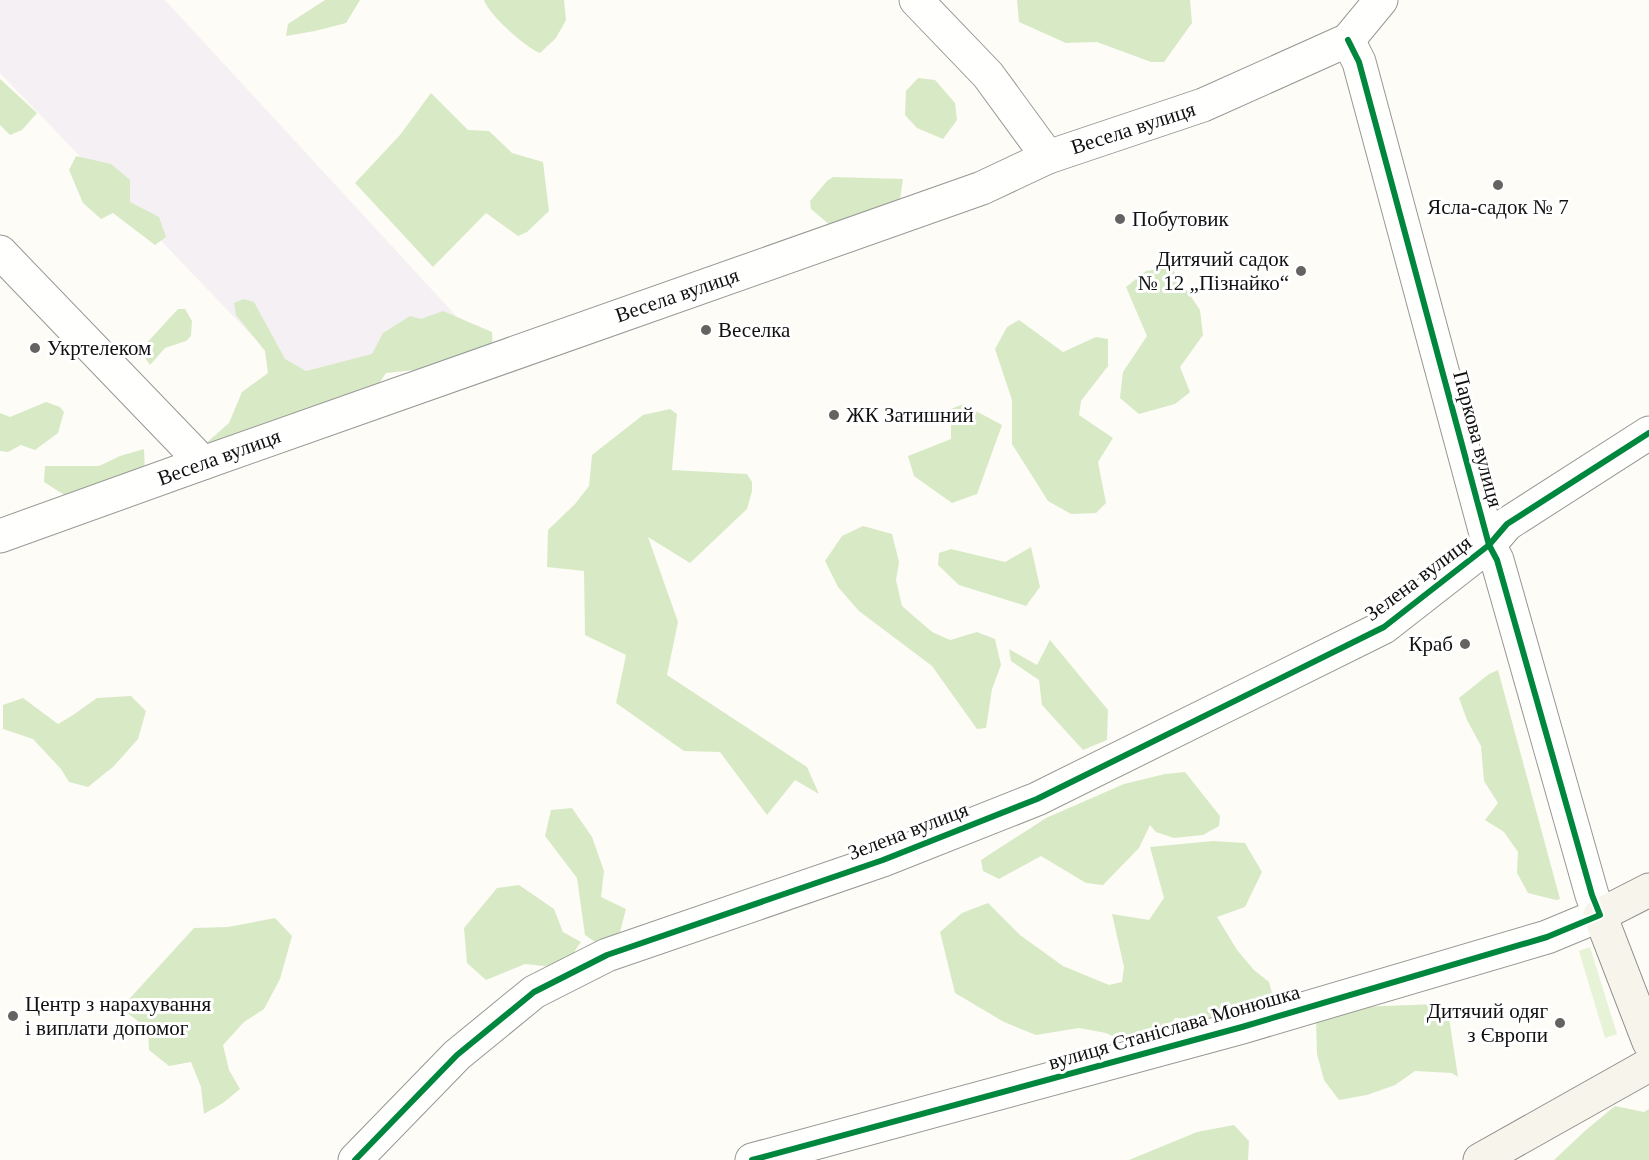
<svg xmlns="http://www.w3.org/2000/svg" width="1649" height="1160" font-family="'Times New Roman',serif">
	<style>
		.industrial { fill: #f5f0f3 }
		.green { fill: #e7f3d7 }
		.forest { fill: #d8eac5 }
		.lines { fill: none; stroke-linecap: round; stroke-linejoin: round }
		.minor-casing { stroke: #979795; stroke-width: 35 }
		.secondary-casing { stroke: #8e8d8b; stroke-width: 35 }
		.minor { stroke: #fffffe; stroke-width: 33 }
		.secondary { stroke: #f6f4eb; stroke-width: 33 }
		.cycleway-casing { stroke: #fff; stroke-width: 10 }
		.cycleway { stroke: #00873e; stroke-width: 6 }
		.poi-dot { fill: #646362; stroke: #fff; stroke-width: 2 }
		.labels { text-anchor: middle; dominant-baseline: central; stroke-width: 6; stroke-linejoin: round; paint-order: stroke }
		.street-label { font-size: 21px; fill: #111; stroke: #fff }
		.poi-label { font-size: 21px; fill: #111; stroke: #fff; text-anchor: start }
	</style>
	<rect width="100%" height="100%" fill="#fdfcf7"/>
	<!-- industrial -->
	<polygon class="industrial" points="0,0 165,0 470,331 308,394 0,73"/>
	<!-- green -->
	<polygon class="green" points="1590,947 1617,1034 1605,1038 1579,951"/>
	<!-- forest -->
	<g class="forest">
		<polygon points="325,0 360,0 346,23 315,31 286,36 288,24"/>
		<path d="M484,0H564L566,20L556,38L540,53C525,47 489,15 484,0Z"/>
		<polygon points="1017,0 1190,0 1192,23 1164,62 1151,62 1097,42 1066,43 1019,22"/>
		<polygon points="918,78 935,80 955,103 957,120 943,139 917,128 905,115 906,91"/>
		<polygon points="0,79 37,113 22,130 10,135 0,125"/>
		<polygon points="431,93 468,130 489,131 512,153 543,162 549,211 527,232 518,236 486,213 433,267 355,183 400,135"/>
		<polygon points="76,156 111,164 130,180 130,202 159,217 166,237 155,245 113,213 101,219 83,203 69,170"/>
		<polygon points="833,177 903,179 900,200 830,225 811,209 810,201 827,181"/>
		<polygon points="1171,267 1200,310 1203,335 1180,367 1190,392 1175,404 1139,414 1120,398 1123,372 1147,336 1126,287 1146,271"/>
		<polygon points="244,299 254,302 285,359 306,371 372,354 383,333 410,316 421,319 443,311 492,332 493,353 489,362 386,373 374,391 336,424 204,445 229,423 242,392 268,373 265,351 236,315 234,303"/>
		<polygon points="178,309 185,309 192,321 191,336 186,341 165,348 150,365 142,353 144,346"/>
		<polygon points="1019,320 1063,352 1096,337 1108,339 1108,366 1081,401 1079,415 1113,438 1098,462 1106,503 1096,513 1071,514 1048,501 1012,444 1012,400 995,349 1007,327"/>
		<polygon points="46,402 60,407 64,412 58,433 35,450 21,445 8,452 0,451 0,413 10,417"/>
		<polygon points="963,404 1002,425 977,494 952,503 914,476 908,456 951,439 951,409"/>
		<polygon points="670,409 677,414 672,470 747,474 752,482 752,491 747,509 690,563 648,537 678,622 667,675 807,767 819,794 795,780 767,815 720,752 684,751 616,703 626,655 585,635 584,571 547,567 548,530 575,504 589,486 592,455 643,415"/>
		<polygon points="144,449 145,474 77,503 44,482 45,466 99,466 120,456"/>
		<polygon points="863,526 892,534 899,562 896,580 902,606 932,632 950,640 977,632 995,639 1001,665 992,689 986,728 977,729 932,666 859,611 838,587 825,561 842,536"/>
		<polygon points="1031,547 1040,587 1026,606 959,585 938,565 939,553 951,549 1005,562"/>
		<polygon points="1050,640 1108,710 1107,740 1083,750 1042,705 1039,680 1011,661 1009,649 1037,665"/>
		<polygon points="1498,670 1560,899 1556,900 1528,893 1517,873 1518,852 1504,832 1485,820 1498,803 1484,781 1481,746 1467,720 1459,698 1489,674"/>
		<polygon points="131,696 146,711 138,739 114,766 88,787 69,782 61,769 33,739 3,729 3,705 23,698 58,724 73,715 97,698"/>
		<polygon points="1185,772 1220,816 1219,826 1203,835 1174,838 1156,832 1150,825 1139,848 1103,885 1086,883 1041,856 999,879 983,871 981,860 1046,818 1124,784 1165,774"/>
		<polygon points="572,808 592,837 604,871 601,897 626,909 620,932 601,946 585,935 577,878 545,836 551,810"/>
		<polygon points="1213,841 1245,843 1262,872 1245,907 1217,917 1237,950 1254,970 1269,982 1273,997 1266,1014 1209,1020 1175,1018 1154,1049 1135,1047 1106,1033 1079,1028 1036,1035 1004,1022 955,993 940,932 962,913 988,903 1020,935 1063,966 1109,985 1122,982 1124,967 1112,914 1149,920 1164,898 1150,847"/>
		<polygon points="519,885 554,909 563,932 581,942 563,968 525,964 486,980 467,963 464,928 497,888"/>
		<polygon points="275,918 292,936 280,979 264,1009 244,1022 223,1045 229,1070 240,1089 223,1103 204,1114 201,1087 191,1062 169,1066 149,1050 148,1029 121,1008 194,928 228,927"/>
		<polygon points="1437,1004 1448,1011 1458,1077 1452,1073 1415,1071 1395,1085 1367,1095 1339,1100 1324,1080 1317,1054 1316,1018 1359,1007"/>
		<polygon points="1615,1106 1644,1112 1649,1109 1649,1160 1554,1160 1586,1130"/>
		<polygon points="1234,1125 1249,1141 1248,1160 1129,1160 1197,1132"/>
	</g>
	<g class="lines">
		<!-- minor casing -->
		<g class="minor-casing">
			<g id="minor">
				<polyline points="916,0 988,75 1048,157"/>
				<polyline points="0,252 203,463"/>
				<polyline points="0,536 203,463 982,188 1048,157 1203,105 1348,40 1381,0"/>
				<polyline points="355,1160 457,1055 534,992 607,955 883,860 1037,799 1384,627 1489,545 1507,524 1649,433"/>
				<polyline points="752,1160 1242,1027 1547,937 1600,915 1592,895 1497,560 1489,545 1359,62 1348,40"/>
			</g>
		</g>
		<!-- secondary casing -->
		<g class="secondary-casing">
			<g id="secondary">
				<polyline points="1649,890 1600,915 1649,1042"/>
				<polyline points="1480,1160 1649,1065"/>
			</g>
		</g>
		<!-- minor -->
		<use href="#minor" class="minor"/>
		<!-- secondary -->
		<use href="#secondary" class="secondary"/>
		<!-- cycleway casing -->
		<g class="cycleway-casing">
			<g id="cycleway">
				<polyline points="355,1160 457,1055 534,992 607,955 883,860 1037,799 1384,627 1489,545 1507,524 1649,433"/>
				<polyline points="752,1160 1242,1027 1547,937 1600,915 1592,895 1497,560 1489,545 1359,62 1348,40"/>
			</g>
		</g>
		<!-- cycleway -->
		<use href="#cycleway" class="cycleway"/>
	</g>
	<!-- markers -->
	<g class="poi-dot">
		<circle cx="1498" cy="185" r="6"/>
		<circle cx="1120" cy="219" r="6"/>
		<circle cx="1301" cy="271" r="6"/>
		<circle cx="706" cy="330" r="6"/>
		<circle cx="35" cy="348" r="6"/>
		<circle cx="834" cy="415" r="6"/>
		<circle cx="1465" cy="644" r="6"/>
		<circle cx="13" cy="1016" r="6"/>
		<circle cx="1560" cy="1023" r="6"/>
	</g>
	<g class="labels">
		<!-- street labels -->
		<g class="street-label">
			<text transform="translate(1133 128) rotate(-18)">Весела вулиця</text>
			<text transform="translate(677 295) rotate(-19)">Весела вулиця</text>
			<text transform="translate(1478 439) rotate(75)">Паркова вулиця</text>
			<text transform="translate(219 457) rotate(-20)">Весела вулиця</text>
			<text transform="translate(1418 578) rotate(-37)">Зелена вулиця</text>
			<text transform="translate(908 831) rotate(-21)">Зелена вулиця</text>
			<text transform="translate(1174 1027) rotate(-16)">вулиця Станіслава Монюшка</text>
		</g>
		<!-- poi labels -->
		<g class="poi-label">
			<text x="1498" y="207" text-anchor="middle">Ясла-садок № 7</text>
			<text x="1132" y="219">Побутовик</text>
			<text x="1289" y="259" text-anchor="end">Дитячий садок<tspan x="1289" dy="24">№ 12 „Пізнайко“</tspan></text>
			<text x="718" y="330">Веселка</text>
			<text x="47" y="348">Укртелеком</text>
			<text x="846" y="415">ЖК Затишний</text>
			<text x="1453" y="644" text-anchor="end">Краб</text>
			<text x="25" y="1004">Центр з нарахування<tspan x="25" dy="24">і виплати допомог</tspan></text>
			<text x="1548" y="1011" text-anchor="end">Дитячий одяг<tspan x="1548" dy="24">з Європи</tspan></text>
		</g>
	</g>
</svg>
